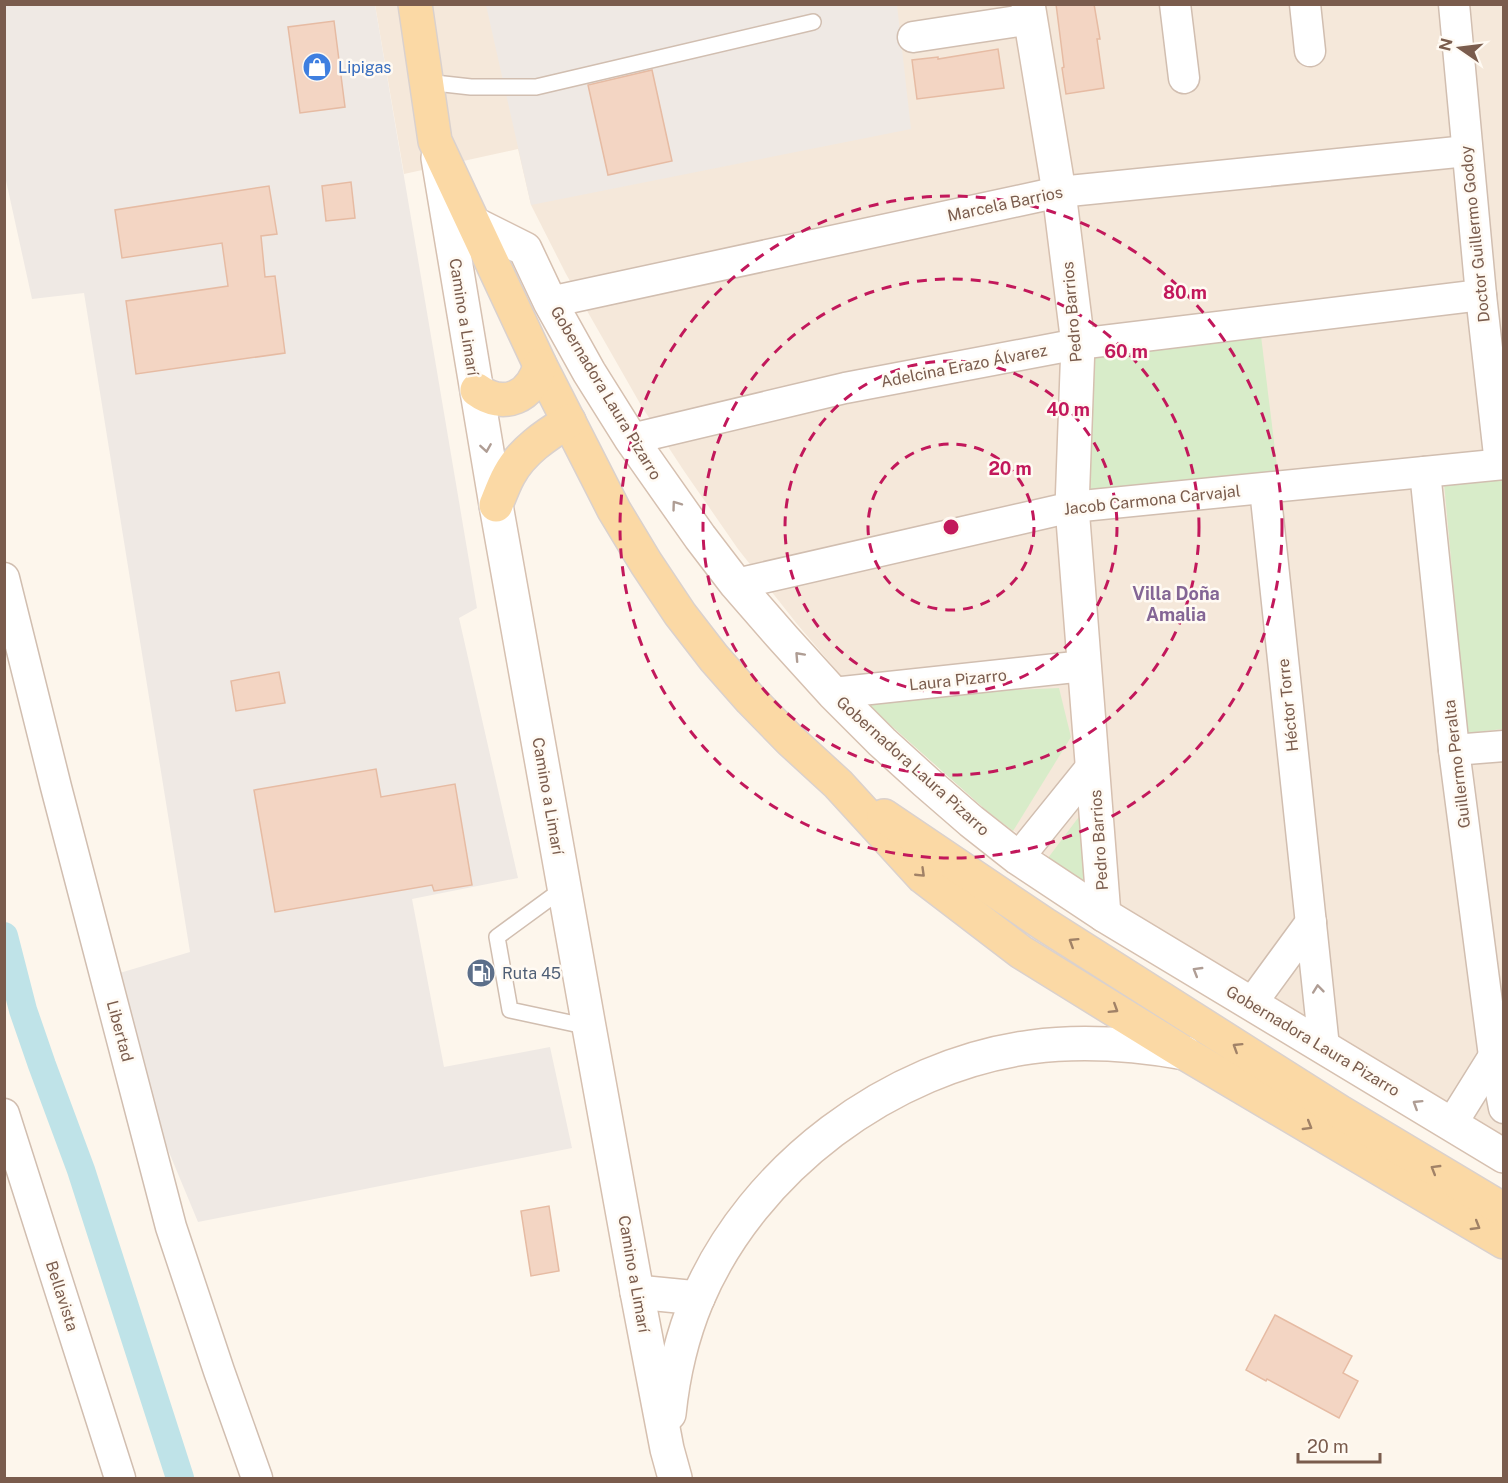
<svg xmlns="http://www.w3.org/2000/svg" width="1508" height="1483" font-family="'Public Sans',sans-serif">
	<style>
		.residential { fill: #f5e8da }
		.industrial { fill: #efe9e4 }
		.green { fill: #d8ecc9 }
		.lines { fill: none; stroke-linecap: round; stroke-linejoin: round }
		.canal { stroke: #bfe3e8; stroke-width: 28 }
		.building { fill: #f3d5c3; stroke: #e6bba3; stroke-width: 1.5 }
		.lane-casing { stroke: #d1beb0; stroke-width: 18 }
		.street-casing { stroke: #d1beb0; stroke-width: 33 }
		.secondary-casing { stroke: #d6c0b0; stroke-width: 36 }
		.primary-casing { stroke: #dad1cd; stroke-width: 36 }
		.lane { stroke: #fff; stroke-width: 15 }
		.street { stroke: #fff; stroke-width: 30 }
		.secondary { stroke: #fff; stroke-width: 33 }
		.primary { stroke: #fbd9a5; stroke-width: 33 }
		.oneway { stroke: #af9d94 }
		.oneway2 { stroke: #a18267 }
		.ring { fill: none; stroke: #c2185b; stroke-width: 3; stroke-dasharray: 10 8 }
		.labels { text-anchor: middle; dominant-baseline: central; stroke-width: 5; stroke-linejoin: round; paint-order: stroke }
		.shop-label { font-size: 16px; fill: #366cbe; stroke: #fffaf3; text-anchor: start }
		.street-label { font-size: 16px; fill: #7a5c4d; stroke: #fffaf3 }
		.service-label { font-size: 16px; fill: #4e5e75; stroke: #fffaf3; text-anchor: start }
		.neighbourhood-label { font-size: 18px; font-weight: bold; fill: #846695; stroke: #fffaf3 }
		.centre { fill: #c2185b; stroke: #fffaf3; stroke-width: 3 }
		.ring-label { font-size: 18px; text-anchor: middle; font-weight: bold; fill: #c2185b; stroke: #fffaf3; stroke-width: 5; stroke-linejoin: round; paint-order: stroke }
	</style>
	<rect width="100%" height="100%" fill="#fdf6ec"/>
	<!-- residential -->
	<polygon class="residential" points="375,5 1503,5 1503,1138 1094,890 987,811 859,697 797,624 738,549 684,471 642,407 566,274 531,205 518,149 404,174"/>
	<!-- industrial -->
	<g class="industrial">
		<polygon points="4,5 375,5 477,608 459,618 518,878 412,899 444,1067 550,1047 572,1148 198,1222 144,1092 113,975 190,952 84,293 32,299 5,176"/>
		<polygon points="486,5 897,5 911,129 531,205"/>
	</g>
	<!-- green -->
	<g class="green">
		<polygon points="1261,336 1278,474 1086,494 1091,357"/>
		<polygon points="1503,476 1503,729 1467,733 1444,483"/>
		<polygon points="1059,688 1071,737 1013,831 987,811 859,697"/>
		<polygon points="1084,810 1094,890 1048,858"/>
	</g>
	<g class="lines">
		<!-- canal -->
		<polyline class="canal" points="4,936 23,1010 42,1065 81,1170 180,1478"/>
	</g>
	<!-- building -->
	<g class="building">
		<polygon points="1056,4 1094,4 1100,39 1097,39 1104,88 1066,94 1062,68 1064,67"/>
		<polygon points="334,21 345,107 300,113 288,27"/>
		<polygon points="998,49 1004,88 917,99 912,60 938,57 938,59"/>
		<polygon points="652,70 672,161 608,175 588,85"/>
		<polygon points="351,182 355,218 326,221 322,186"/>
		<polygon points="269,186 277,234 261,236 265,277 275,276 285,353 136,374 126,301 228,286 222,243 122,258 115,210"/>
		<polygon points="279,672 285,703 236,711 231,681"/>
		<polygon points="376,769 381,797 455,784 472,885 434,891 432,885 275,912 254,790"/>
		<polygon points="549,1206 559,1271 531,1276 521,1211"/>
		<polygon points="1275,1315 1352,1356 1343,1373 1358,1381 1339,1418 1267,1379 1266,1381 1246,1370"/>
	</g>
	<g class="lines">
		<!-- lane casing -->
		<g class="lane-casing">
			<g id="lane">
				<polyline points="426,82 471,87 536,87 813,22"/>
				<polyline points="564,888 497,937 510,1010 589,1027"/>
			</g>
		</g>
		<!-- street casing -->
		<g class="street-casing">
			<g id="street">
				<polyline points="1175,4 1184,78"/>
				<polyline points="1305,4 1310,51"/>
				<polyline points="1454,4 1481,295 1500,464"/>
				<polyline points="913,37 1031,19"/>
				<polyline points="550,302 1059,192 1467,151"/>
				<polyline points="631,439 845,388 1078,344 1481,295"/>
				<polyline points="1425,472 1454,750 1494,1056 1504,1108"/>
				<polyline points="1265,489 1324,1047"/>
				<polyline points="4,578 56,787 171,1227 219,1371 257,1478"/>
				<polyline points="736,584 1072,507 1504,464"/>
				<polyline points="833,693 1084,666"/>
				<polyline points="1454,750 1504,746"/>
				<polyline points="1018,858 1093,765"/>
				<polyline points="1251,1004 1311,922"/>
				<polyline points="4,1114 120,1478"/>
				<polyline points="1451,1125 1494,1056"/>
			</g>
		</g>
		<!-- secondary casing -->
		<g class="secondary-casing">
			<g id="secondary">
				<polyline points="1028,4 1059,192 1078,344 1072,507 1104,915"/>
				<polyline points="438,158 496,505 589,1027 637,1292 667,1449 675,1478"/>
				<polyline points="473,223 525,249 550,302 589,372 631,439 700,537 736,584 784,639 833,693 882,742 926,782 971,821 1018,858 1104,915 1504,1156"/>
				<polyline points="637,1292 698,1298"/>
				<path d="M669,1414C673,1375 682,1336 697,1300C753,1168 890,1066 1031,1047C1083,1040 1134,1044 1185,1053"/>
			</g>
		</g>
		<!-- primary casing -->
		<g class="primary-casing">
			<g id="primary">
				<polyline points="415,4 435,141 540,365 614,510 646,563 680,614 714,658 751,700 790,740 838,784 923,877 1021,952 1186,1054 1504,1242"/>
				<path d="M477,390C504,410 532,397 540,365"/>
				<path d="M496,505C500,495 504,484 509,475C522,451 546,435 569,421"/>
				<polyline points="884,816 1044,924 1340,1112 1504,1210"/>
			</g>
		</g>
		<!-- lane -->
		<use href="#lane" class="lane"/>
		<!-- street -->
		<use href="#street" class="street"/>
		<!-- secondary -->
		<use href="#secondary" class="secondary"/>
		<!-- primary -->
		<use href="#primary" class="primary"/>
	</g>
	<!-- one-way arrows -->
	<defs><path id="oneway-chevron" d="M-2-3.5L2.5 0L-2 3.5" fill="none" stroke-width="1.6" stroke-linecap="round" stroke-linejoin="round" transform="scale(1.5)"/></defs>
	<g class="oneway">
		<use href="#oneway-chevron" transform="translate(486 448) rotate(81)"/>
		<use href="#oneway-chevron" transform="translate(676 505) rotate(-126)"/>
		<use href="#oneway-chevron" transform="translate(799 656) rotate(-133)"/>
		<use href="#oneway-chevron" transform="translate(1197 971) rotate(-149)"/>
		<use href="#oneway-chevron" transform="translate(1318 989) rotate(-96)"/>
		<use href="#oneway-chevron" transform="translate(1417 1104) rotate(-148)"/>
	</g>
	<g class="oneway2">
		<use href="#oneway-chevron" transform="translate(921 873) rotate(44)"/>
		<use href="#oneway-chevron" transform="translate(1073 942) rotate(-148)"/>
		<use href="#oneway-chevron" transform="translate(1114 1009) rotate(32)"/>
		<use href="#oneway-chevron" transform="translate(1237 1047) rotate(-148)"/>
		<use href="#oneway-chevron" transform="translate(1308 1126) rotate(31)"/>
		<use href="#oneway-chevron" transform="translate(1435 1169) rotate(-149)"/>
		<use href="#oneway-chevron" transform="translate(1476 1226) rotate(31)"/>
	</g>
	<!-- distance rings -->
	<g class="ring">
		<circle cx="951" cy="527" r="83"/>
		<circle cx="951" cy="527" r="166"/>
		<circle cx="951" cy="527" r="248"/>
		<circle cx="951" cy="527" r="331"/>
	</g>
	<!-- icons -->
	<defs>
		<g id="shop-disc" transform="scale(1.5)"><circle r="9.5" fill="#3f7fe0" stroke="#fffaf3"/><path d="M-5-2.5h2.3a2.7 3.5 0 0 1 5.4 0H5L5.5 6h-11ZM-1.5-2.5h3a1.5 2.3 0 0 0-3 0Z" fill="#fff"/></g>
		<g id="fuel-disc" transform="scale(1.5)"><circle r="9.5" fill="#5c6f8a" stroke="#fffaf3"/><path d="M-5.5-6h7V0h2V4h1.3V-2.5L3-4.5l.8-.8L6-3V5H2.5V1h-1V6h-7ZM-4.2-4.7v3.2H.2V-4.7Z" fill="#fff"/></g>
	</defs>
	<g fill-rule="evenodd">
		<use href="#shop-disc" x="317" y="67"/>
		<use href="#fuel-disc" x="481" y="973"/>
	</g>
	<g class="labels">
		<!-- shop labels -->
		<g class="shop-label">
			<text x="338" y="67">Lipigas</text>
		</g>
		<!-- street labels -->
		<g class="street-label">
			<text transform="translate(1005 204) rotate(-12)">Marcela Barrios</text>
			<text transform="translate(1475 234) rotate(-96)">Doctor Guillermo Godoy</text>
			<text transform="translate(1072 312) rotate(-95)">Pedro Barrios</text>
			<text transform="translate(464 317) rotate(81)">Camino a Limarí</text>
			<text transform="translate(964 366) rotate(-11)">Adelcina Erazo Álvarez</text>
			<text transform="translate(606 393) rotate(59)">Gobernadora Laura Pizarro</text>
			<text transform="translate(1152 500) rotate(-6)">Jacob Carmona Carvajal</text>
			<text transform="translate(958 680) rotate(-6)">Laura Pizarro</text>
			<text transform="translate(1288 705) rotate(-96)">Héctor Torre</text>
			<text transform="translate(1457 764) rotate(-97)">Guillermo Peralta</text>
			<text transform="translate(913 766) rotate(42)">Gobernadora Laura Pizarro</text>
			<text transform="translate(548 796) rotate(80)">Camino a Limarí</text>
			<text transform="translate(1099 840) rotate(-94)">Pedro Barrios</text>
			<text transform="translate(120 1031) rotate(75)">Libertad</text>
			<text transform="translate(1313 1041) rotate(31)">Gobernadora Laura Pizarro</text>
			<text transform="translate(634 1274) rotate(80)">Camino a Limarí</text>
			<text transform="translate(62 1296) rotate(72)">Bellavista</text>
		</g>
		<!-- service labels -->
		<g class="service-label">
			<text x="502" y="973">Ruta 45</text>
		</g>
		<!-- neighbourhood labels -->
		<g class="neighbourhood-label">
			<text x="1176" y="593">Villa Doña<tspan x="1176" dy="21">Amalia</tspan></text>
		</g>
	</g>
	<circle cx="951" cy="527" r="9" class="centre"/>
	<g class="ring-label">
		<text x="1185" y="299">80 m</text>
		<text x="1126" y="358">60 m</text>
		<text x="1068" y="416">40 m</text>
		<text x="1010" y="475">20 m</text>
	</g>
	<!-- border -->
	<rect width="1508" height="1483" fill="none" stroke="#7a5c4d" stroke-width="12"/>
	<!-- north arrow -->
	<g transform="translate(1460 48) rotate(284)" stroke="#fffaf3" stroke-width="4.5" paint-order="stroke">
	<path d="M0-4.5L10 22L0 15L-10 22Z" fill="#7a5c4d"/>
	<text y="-9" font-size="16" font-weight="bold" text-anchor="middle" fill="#7a5c4d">N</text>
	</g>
	<!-- scale -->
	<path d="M1298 1453v9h82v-9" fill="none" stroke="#7a5c4d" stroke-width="3"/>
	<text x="1307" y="1453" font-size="18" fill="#7a5c4d" stroke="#fffaf3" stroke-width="4.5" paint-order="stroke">20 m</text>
</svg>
